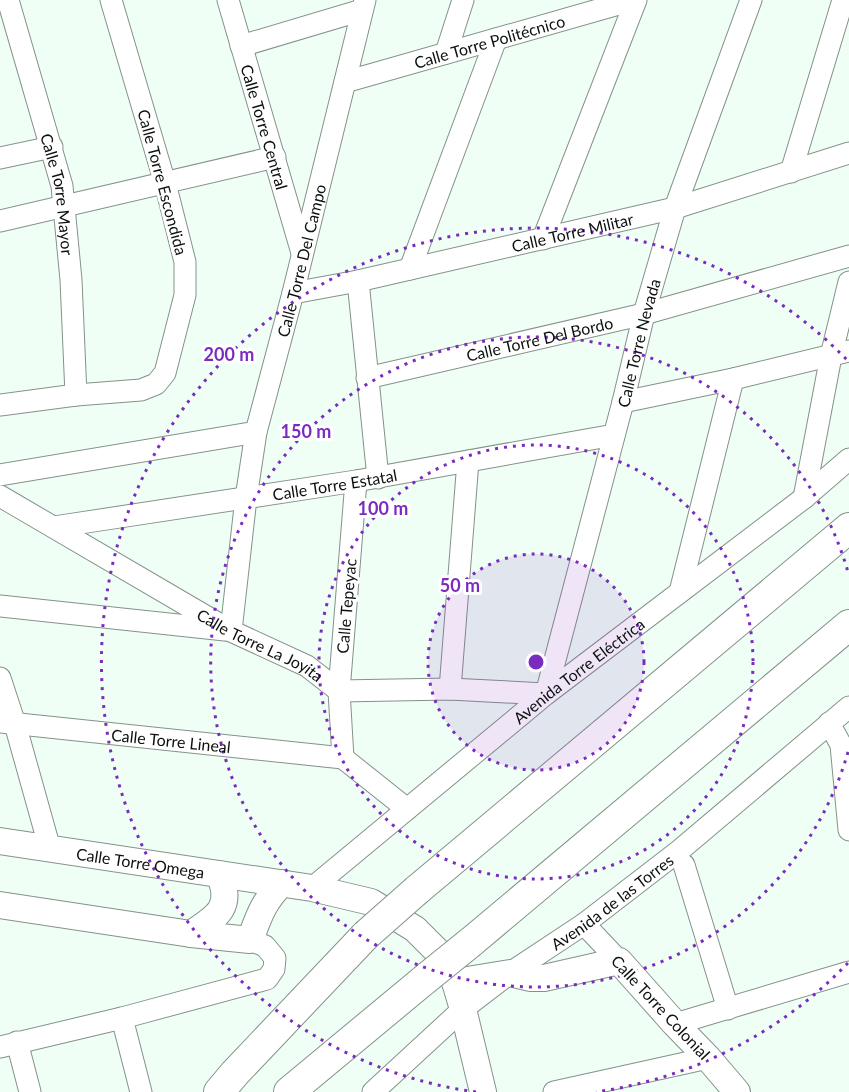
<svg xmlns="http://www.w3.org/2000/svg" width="849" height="1092" font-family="Lato,sans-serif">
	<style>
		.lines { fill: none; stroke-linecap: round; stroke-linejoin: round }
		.minor-casing { stroke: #849289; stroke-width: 23 }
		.major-casing { stroke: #849289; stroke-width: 28 }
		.highway-casing { stroke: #849289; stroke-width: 32 }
		.minor { stroke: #fff; stroke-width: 21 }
		.major { stroke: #fff; stroke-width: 26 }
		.highway { stroke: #fff; stroke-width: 30 }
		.highway-bridge-casing { stroke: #849289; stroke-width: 32; stroke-linecap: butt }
		.highway-bridge { stroke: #fff; stroke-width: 30 }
		.ring { fill: none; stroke: #7b2cbf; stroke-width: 3; stroke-dasharray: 3 6 }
		.labels { text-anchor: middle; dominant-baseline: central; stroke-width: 6; stroke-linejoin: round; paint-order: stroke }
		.street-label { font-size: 16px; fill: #0c110e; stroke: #fff }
		.centre { fill: #7b2cbf; stroke: #fff; stroke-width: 3 }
		.ring-label { font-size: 18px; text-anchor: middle; font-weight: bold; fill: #7b2cbf; stroke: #fff; stroke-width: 6; stroke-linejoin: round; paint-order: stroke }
	</style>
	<rect width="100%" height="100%" fill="#f0fff5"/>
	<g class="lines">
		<!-- minor casing -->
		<g class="minor-casing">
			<g id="minor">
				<path id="s1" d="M8,0L62,186L71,280L76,395"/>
				<path id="s2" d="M228,0L302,253"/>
				<polyline points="241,46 362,10"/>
				<polyline points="446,53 463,0"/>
				<path id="s3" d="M345,82L633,0"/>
				<polyline points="0,158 52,147"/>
				<polyline points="791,172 843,0"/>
				<polyline points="0,221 275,157"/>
				<polyline points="543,239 636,0"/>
				<polyline points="410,269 496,39"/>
				<polyline points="358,281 378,478"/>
				<path id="s4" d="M293,293L358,281L675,208L849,153"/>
				<path id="s5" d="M367,378L644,314L849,256"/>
				<polyline points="623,402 733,379 849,351"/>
				<polyline points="0,405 76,395 141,390 156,384 165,373 185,295 185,262 165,183 111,0"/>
				<polyline points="0,475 256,432"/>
				<polyline points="356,481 339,691 343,758 407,809"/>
				<path id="s6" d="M0,496L231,631L307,666L339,691L450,689L546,694L623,402L644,314L675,208L751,0"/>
				<polyline points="804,498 831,356 849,282"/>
				<path id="s7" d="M54,527L356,481L614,435"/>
				<polyline points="680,592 733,379"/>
				<polyline points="0,606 225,630"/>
				<path id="s8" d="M231,631L246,498L256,432L293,293L365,0"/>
				<polyline points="0,678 15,724 50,849"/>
				<polyline points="450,689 468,461"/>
				<path id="s9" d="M0,722L343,758"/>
				<polyline points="829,723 841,745 849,830"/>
				<polyline points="684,865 728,1009"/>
				<path id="s10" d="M312,888L546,694L804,498L849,459"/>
				<polyline points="584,924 619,961"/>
				<polyline points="122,1018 141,1092"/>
				<polyline points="675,1024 849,972"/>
				<polyline points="17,1042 30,1092"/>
				<polyline points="0,1047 122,1018 267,979 274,969 275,958 265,946 250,940"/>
				<path id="s11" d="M373,1092L463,1009L510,973L584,924L680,850L849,707"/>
				<polyline points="554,1092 708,1058"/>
			</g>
		</g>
		<!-- major casing -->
		<g class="major-casing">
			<g id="major">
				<path id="s12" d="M0,841L312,888L371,902L415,929L437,951L455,982L463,1009L483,1092"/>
				<path d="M0,905L191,934L250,940C259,916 263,902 282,883"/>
				<path d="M191,934C217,917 234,907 219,874"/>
				<polyline points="455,982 510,973 530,978 544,978 619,961 675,1024 708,1058 737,1092"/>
			</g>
		</g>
		<!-- highway casing -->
		<g class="highway-casing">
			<g id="highway">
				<polyline points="417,890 849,528"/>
				<polyline points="471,942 849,625"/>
				<polyline points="219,1092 235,1073 366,935"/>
				<polyline points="289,1092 424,980"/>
			</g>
		</g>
		<!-- minor -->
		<use href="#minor" class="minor"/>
		<!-- major -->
		<use href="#major" class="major"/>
		<!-- highway -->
		<use href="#highway" class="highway"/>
		<!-- highway-bridge casing -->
		<g class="highway-bridge-casing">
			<g id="highway-bridge">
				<polyline points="366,935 417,890"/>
				<polyline points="424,980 471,942"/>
			</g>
		</g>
		<!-- highway-bridge -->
		<use href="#highway-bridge" class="highway-bridge"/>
	</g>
	<!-- distance rings -->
	<circle cx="536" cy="662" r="108" fill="#7b2cbf" fill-opacity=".12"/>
	<g class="ring">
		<circle cx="536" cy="662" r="108"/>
		<circle cx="536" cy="662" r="217"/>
		<path d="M848 752A325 325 0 1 1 848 572"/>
		<path d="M848 963A434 434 0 0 1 596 1092M476 1092A434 434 0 1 1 848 361"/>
	</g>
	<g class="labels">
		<!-- street labels -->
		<g class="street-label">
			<text stroke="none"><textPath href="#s3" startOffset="150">Calle Torre Politécnico</textPath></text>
			<text stroke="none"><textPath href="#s2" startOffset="132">Calle Torre Central</textPath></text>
			<text transform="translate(163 182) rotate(75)">Calle Torre Escondida</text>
			<text stroke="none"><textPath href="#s1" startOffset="201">Calle Torre Mayor</textPath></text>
			<text stroke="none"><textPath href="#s4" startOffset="286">Calle Torre Militar</textPath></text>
			<text stroke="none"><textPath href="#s8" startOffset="378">Calle Torre Del Campo</textPath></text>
			<text stroke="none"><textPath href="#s5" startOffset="177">Calle Torre Del Bordo</textPath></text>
			<text stroke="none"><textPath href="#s6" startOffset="962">Calle Torre Nevada</textPath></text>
			<text stroke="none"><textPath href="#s7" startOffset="284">Calle Torre Estatal</textPath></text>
			<text transform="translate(346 606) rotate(-85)">Calle Tepeyac</text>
			<text stroke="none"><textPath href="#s6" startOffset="300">Calle Torre La Joyita</textPath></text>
			<text stroke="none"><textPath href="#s10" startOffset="344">Avenida Torre Eléctrica</textPath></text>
			<text stroke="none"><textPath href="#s9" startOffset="172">Calle Torre Lineal</textPath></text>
			<text stroke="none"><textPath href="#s12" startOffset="142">Calle Torre Omega</textPath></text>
			<text stroke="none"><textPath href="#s11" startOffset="306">Avenida de las Torres</textPath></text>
			<text transform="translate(661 1007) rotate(47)">Calle Torre Colonial</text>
		</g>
	</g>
	<circle cx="536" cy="662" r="9" class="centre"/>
	<g class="ring-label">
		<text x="229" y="361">200 m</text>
		<text x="306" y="438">150 m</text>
		<text x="383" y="515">100 m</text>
		<text x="460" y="592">50 m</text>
	</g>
</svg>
